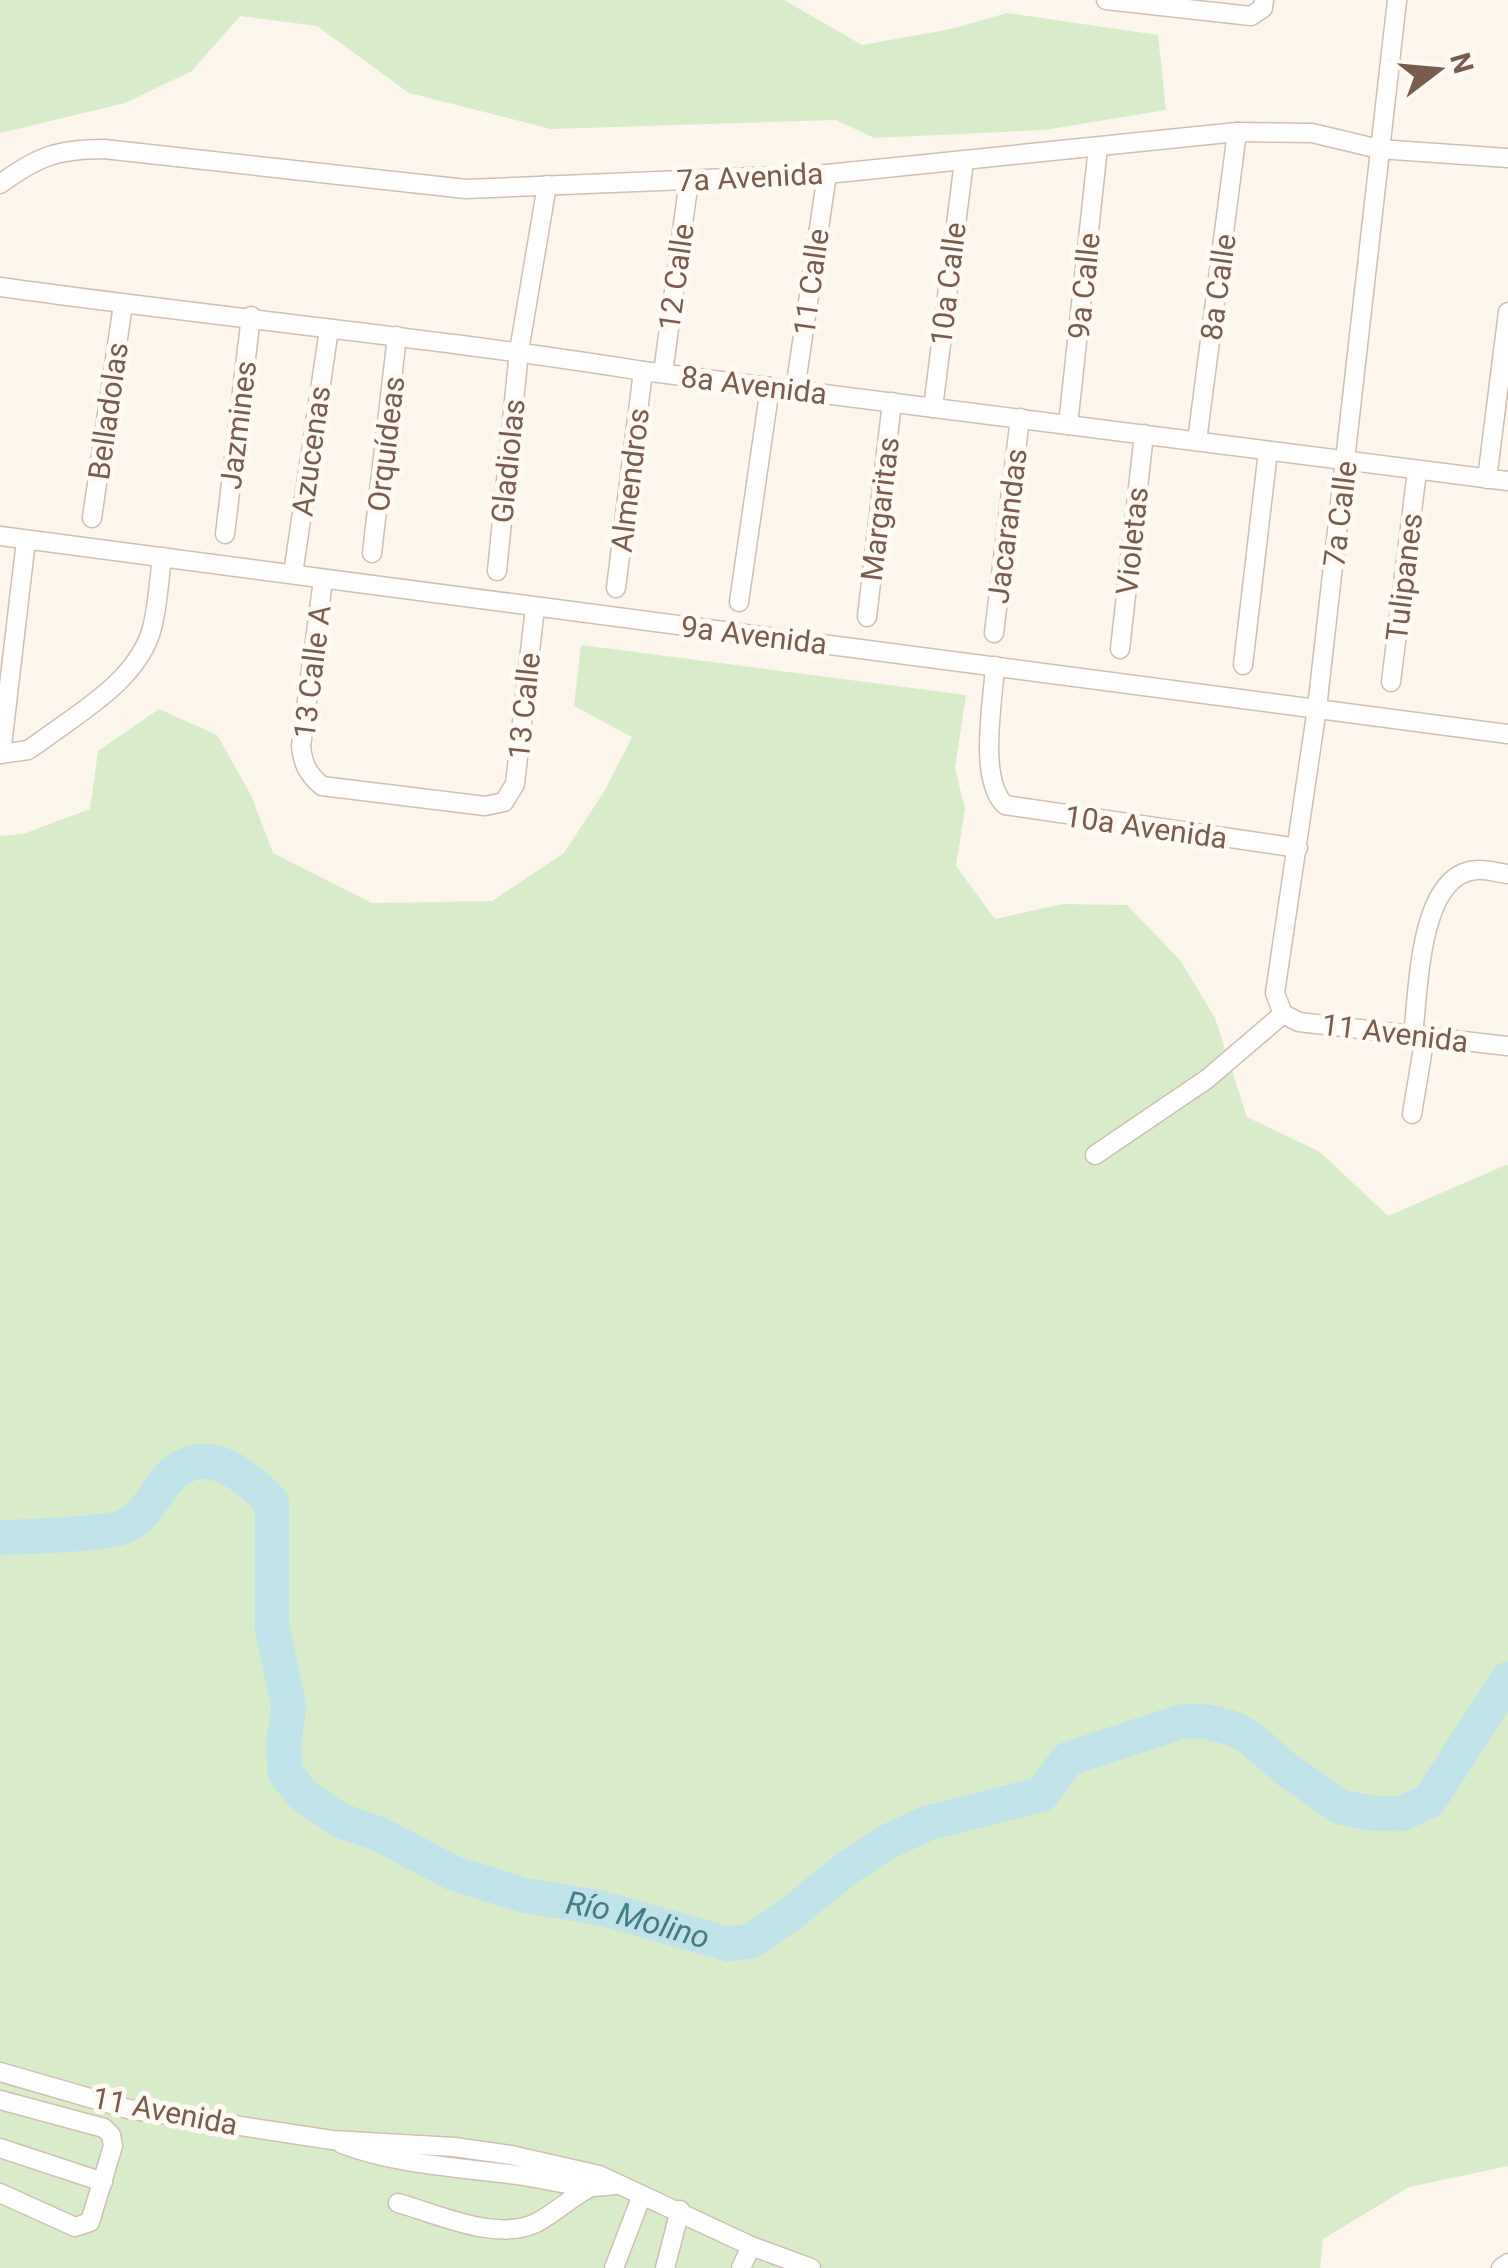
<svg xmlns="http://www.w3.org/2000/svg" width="1508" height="2268" font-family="Roboto,sans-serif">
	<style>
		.green { fill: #d8ecc9 }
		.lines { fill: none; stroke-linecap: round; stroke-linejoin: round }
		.river { stroke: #bfe3e8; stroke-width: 35 }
		.minor-casing { stroke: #d1beb0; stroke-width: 21 }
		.minor { stroke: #fff; stroke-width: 18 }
		.labels { text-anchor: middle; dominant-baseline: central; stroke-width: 10; stroke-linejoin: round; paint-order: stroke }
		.street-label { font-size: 30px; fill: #7a5c4d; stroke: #fffaf3 }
		.water-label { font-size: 32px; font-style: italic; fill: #437c86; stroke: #fffaf3 }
	</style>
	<rect width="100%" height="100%" fill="#fdf6ec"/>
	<!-- green -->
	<g class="green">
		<polygon points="0,0 784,0 862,45 951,29 1007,13 1158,35 1166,110 1045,130 874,138 836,120 551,129 409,93 317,26 240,16 192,71 125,103 0,133"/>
		<polygon points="581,645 966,695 955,768 965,809 956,866 995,919 1063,904 1127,905 1180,960 1215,1018 1247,1117 1320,1152 1388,1216 1508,1164 1508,2166 1409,2187 1323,2239 1320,2268 0,2268 0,836 23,834 90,809 98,751 159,709 217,735 251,795 273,853 372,903 492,901 564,853 605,790 632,737 574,706"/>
	</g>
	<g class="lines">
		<!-- river -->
		<path class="river" id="s1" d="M0,1538C25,1536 106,1535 125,1526C149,1514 150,1499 166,1481C202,1439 245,1473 272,1503V1628L289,1707L284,1740L285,1773L305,1797L341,1821L379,1834L453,1873L523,1895L601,1908L728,1944L751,1941L788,1916L847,1868L887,1842L928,1823L1042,1794L1068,1759L1180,1722L1203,1721L1232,1728L1249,1737L1286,1769L1340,1807L1371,1813L1400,1814L1429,1801L1508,1679"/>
		<!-- minor casing -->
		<g class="minor-casing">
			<g id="minor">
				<polyline points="1106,0 1251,16 1263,8 1264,0"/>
				<path d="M0,184C37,157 57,149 104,149L466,189L827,174L1237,132L1312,133L1379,149L1508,158"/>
				<path d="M0,287C214,317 429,337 643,371L1508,481"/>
				<polyline points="663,373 689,180"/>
				<polyline points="795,390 827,174"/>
				<polyline points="933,408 964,161"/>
				<polyline points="1068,425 1098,147"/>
				<polyline points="1197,441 1237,132"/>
				<polyline points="1487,479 1508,312"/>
				<polyline points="92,518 123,304"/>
				<polyline points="225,534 251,316"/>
				<polyline points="0,536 1508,734"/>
				<polyline points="372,553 397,336"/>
				<polyline points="497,571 519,351 547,185"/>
				<polyline points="293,574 329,329"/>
				<path d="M323,580L301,746C303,765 308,774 322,786L485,806L504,802L515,784L535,607"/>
				<polyline points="616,588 643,371"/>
				<polyline points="739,602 770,387"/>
				<polyline points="867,617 892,402"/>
				<polyline points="994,633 1020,418"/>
				<polyline points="1120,649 1144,434"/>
				<polyline points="1243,665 1268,451"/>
				<path d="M995,666C993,702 978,779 1005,805L1298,848"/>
				<polyline points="1391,682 1417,471"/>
				<path d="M0,754L28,750L37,744C78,713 138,681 152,628C158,605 159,580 162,557"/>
				<polyline points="1,754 26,540"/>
				<polyline points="1283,1014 1275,993 1317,708 1397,0"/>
				<polyline points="1283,1014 1299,1022 1508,1046"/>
				<path d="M1413,1034C1419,991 1418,873 1477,870C1486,869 1498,873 1508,874"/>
				<polyline points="1412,1114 1425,1036"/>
				<polyline points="1095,1155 1207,1079 1283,1014"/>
				<polyline points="0,2072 128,2109 332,2140 454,2147 511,2155 599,2175 751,2246 811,2268"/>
				<polyline points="0,2100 104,2128 111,2135 113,2146 90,2222 75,2227 0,2193"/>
				<path d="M342,2144C398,2165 458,2167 517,2175C551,2179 582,2191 616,2185"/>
				<polyline points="0,2148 103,2182"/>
				<path d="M398,2203C438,2214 495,2242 536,2223C554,2214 570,2198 589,2188"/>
				<polyline points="614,2268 642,2195"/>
				<polyline points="665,2268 680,2210"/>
				<polyline points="741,2268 751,2246"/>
				<polyline points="1501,2268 1508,2263"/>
			</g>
		</g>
		<!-- minor -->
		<use href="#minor" class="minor"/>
	</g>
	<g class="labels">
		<!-- street labels -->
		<g class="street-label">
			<text transform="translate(750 177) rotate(-3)">7a Avenida</text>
			<text transform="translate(676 277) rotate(-82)">12 Calle</text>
			<text transform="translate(811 282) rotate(-82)">11 Calle</text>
			<text transform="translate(948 284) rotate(-83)">10a Calle</text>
			<text transform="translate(1084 286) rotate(-84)">9a Calle</text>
			<text transform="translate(1218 287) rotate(-82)">8a Calle</text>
			<text transform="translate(754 385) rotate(7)">8a Avenida</text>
			<text transform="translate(108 411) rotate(-82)">Belladolas</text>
			<text transform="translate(238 425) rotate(-83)">Jazmines</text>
			<text transform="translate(386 444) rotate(-83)">Orquídeas</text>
			<text transform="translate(311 451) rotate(-82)">Azucenas</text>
			<text transform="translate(508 461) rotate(-84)">Gladiolas</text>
			<text transform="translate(630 480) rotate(-83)">Almendros</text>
			<text transform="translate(880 509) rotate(-83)">Margaritas</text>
			<text transform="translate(1340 514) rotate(-83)">7a Calle</text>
			<text transform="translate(1007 526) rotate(-83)">Jacarandas</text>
			<text transform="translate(1132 541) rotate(-84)">Violetas</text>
			<text transform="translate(1404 577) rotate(-83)">Tulipanes</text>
			<text transform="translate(754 635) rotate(7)">9a Avenida</text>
			<text transform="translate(312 672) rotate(-83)">13 Calle A</text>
			<text transform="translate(524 706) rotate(-84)">13 Calle</text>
			<text transform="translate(1146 827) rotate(8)">10a Avenida</text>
			<text transform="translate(1395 1033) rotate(7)">11 Avenida</text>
			<text transform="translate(165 2111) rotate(11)">11 Avenida</text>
		</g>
		<!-- water labels -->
		<g class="water-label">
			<text stroke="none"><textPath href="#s1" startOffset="975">Río Molino</textPath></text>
		</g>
	</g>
	<!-- north arrow -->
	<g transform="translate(1438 70) rotate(74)" stroke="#fffaf3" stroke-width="8" paint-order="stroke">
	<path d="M0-8L18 38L0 25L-18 38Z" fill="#7a5c4d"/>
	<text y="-15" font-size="28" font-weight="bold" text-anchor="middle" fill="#7a5c4d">N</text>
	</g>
</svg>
